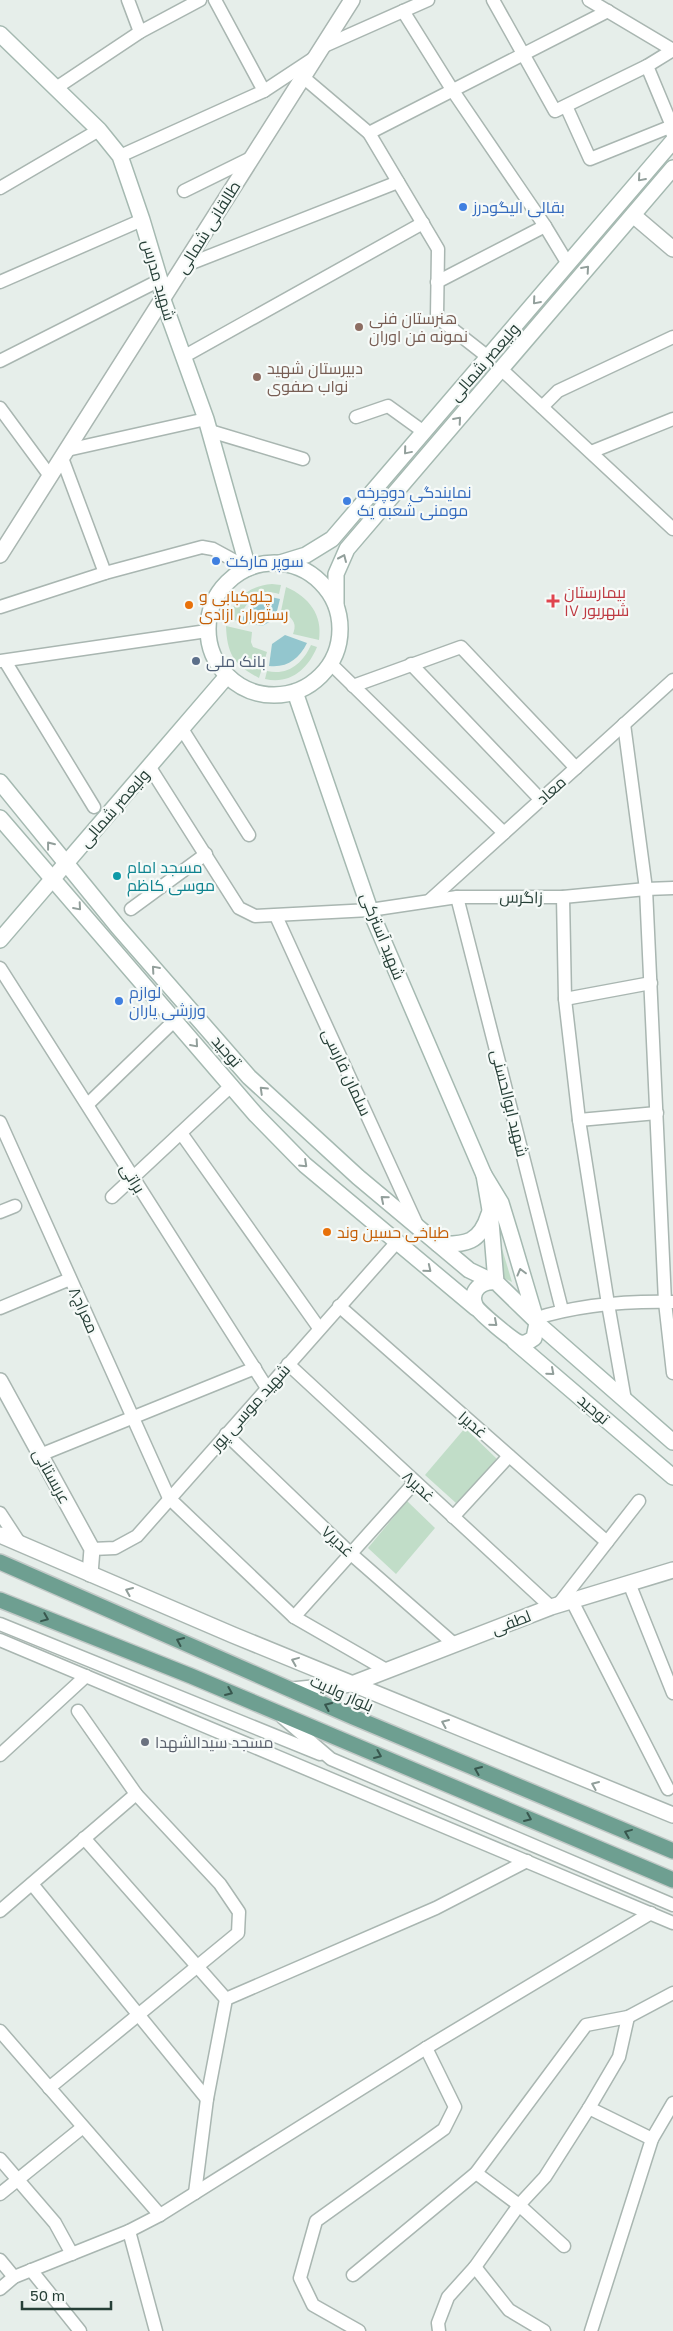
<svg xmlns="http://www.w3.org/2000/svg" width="673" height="2331" font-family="'Golos Text',Cairo,sans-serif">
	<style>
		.green { fill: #c1ddc8 }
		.water { fill: #93c6ce }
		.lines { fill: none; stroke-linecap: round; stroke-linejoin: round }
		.minor-casing { stroke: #a9b6b1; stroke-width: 15 }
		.tertiary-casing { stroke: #a9b6b1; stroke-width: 18 }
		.secondary-casing { stroke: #a5b9b1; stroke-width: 18 }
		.primary-casing { stroke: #c2c9c7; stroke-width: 18 }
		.minor { stroke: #fff; stroke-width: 12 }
		.tertiary { stroke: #fff; stroke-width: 15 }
		.secondary { stroke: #fff; stroke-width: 15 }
		.primary { stroke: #6e9f91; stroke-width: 15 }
		.oneway { stroke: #929f9b }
		.oneway2 { stroke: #38574e }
		.shop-dot { fill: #3f7fe0; stroke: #f6faf8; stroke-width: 2 }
		.education-dot { fill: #8d6e63; stroke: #f6faf8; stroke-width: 2 }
		.health-dot { fill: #e0444e; stroke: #f6faf8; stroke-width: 2 }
		.food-dot { fill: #e8710a; stroke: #f6faf8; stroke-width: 2 }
		.service-dot { fill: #5c6f8a; stroke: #f6faf8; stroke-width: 2 }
		.culture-dot { fill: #0f9aa8; stroke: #f6faf8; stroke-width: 2 }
		.worship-dot { fill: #6b7280; stroke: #f6faf8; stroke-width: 2 }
		.labels { text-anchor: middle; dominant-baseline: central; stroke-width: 4.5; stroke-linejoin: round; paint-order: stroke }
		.shop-label { font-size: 16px; fill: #366cbe; stroke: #f6faf8; text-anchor: start }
		.street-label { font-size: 16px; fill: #263f37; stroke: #f6faf8 }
		.education-label { font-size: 16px; fill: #785e54; stroke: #f6faf8; text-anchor: start }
		.health-label { font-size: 16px; fill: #be3a42; stroke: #f6faf8; text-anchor: start }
		.food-label { font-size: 16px; fill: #c56008; stroke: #f6faf8; text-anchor: start }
		.service-label { font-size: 16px; fill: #4e5e75; stroke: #f6faf8; text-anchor: start }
		.culture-label { font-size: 16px; fill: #0d838f; stroke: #f6faf8; text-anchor: start }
		.worship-label { font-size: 16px; fill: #5b616d; stroke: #f6faf8; text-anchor: start }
	</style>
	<rect width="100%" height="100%" fill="#e6eeea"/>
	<!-- green -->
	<g class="green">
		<path d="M272,584L281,585L279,594C257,587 246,603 237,621L228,618C236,597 249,586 272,584Z"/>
		<path d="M286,587C309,597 323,615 319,640L293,634C296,626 295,622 289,616H280Z"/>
		<path d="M226,626L252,632L251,642L253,647L267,652L259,678C234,665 227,654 226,626Z"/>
		<path d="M311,645L317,647C308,669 290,685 265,679L267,671C288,676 303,663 311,645Z"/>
		<polygon points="500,1242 512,1282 500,1276"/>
		<polygon points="465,1428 498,1460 456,1503 425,1475"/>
		<polygon points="407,1501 435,1528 396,1574 368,1548"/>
	</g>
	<!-- water -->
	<g class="water">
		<polygon points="271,597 280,599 275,619 262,626 243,622 243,617 252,605"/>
		<path d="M285,635L307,643C299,659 287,668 269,666L272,644Z"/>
	</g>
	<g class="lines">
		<!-- minor casing -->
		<g class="minor-casing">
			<g id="minor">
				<polyline points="128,0 140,32"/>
				<polyline points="215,0 264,91"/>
				<polyline points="493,0 555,111 647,66 673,50"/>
				<polyline points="589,0 673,50"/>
				<polyline points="403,11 453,91 545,226 568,264"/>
				<polyline points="322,47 428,0"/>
				<polyline points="647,66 672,126 672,133"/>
				<polyline points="303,77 369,133 438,249 437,317 488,357"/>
				<polyline points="56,88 140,32 200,0"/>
				<polyline points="566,106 590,159 672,126"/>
				<polyline points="369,133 608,11"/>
				<polyline points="120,156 264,91 314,58"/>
				<polyline points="0,188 99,130"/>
				<polyline points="184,191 253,157"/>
				<polyline points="184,266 398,182"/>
				<polyline points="0,282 142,220"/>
				<polyline points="437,282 545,226"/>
				<polyline points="183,357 423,223"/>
				<polyline points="0,361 160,280"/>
				<polyline points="501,369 673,529"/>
				<polyline points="542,407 558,391 673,337"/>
				<polyline points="0,408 50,476"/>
				<polyline points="356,417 388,406 424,432"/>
				<polyline points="210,431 303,459"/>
				<polyline points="67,450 206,419"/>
				<polyline points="591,452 673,419"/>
				<polyline points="62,458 105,573"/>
				<polyline points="0,607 105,573 202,547 213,549 248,568"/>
				<polyline points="0,661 207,631"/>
				<polyline points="5,661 94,807"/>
				<polyline points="331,664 504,833"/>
				<polyline points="411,664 541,800"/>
				<polyline points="353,686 461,647 576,768"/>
				<polyline points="624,724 646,889 665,1302 673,1373"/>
				<polyline points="182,729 249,835"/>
				<polyline points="149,766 239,908 255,916 370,910 457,897 563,897 646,889 673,888"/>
				<polyline points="457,897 562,1310"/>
				<polyline points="563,897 565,999 579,1120 608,1304 625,1400"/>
				<polyline points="430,900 673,680"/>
				<polyline points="131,909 206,854"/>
				<polyline points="276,916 418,1227"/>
				<polyline points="0,968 267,1388"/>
				<polyline points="565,999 651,983"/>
				<polyline points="88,1104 175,1020"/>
				<polyline points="579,1120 657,1113"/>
				<polyline points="0,1122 169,1498 294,1617 388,1671"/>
				<polyline points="181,1133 319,1328"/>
				<polyline points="112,1197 232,1085"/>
				<polyline points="0,1212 15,1206"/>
				<polyline points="339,1306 607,1542"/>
				<polyline points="0,1308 70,1279"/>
				<path d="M534,1319C578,1305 625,1301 672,1302"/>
				<polyline points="288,1364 551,1607"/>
				<polyline points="226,1434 350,1553 454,1644"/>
				<polyline points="40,1455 255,1368"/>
				<polyline points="0,1513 19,1542"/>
				<polyline points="453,1517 509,1456"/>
				<polyline points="92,1549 115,1548 137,1536 396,1243"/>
				<polyline points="629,1583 673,1693"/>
				<polyline points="572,1601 668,1789"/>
				<polyline points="558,1605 639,1501"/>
				<polyline points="294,1617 415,1482"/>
				<polyline points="0,1624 320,1754"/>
				<polyline points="0,1640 673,1923"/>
				<polyline points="282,1717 331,1759 673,1905"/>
				<polyline points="0,1755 86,1676"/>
				<polyline points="84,1838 226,1999"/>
				<polyline points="32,1884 207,2099"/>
				<polyline points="0,1911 136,1794"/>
				<polyline points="0,2031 160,2215"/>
				<polyline points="49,2088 238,1933 239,1912 220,1884 136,1794 78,1711"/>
				<polyline points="589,2108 652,2139"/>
				<polyline points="0,2159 55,2223 72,2254"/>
				<polyline points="476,2173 519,2205 564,2246"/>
				<polyline points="195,2193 207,2099 226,1999 436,1908 527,1861"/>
				<polyline points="0,2194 83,2127"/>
				<polyline points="129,2231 156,2331"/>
				<polyline points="0,2260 14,2277"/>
				<polyline points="475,2267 509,2310 544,2331"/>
				<polyline points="31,2270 80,2331"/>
				<polyline points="353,2275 476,2173 586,2025 628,2017 673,1993"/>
				<polyline points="0,2289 14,2277 129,2231 160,2215 426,2048 651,1913"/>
				<polyline points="359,2331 313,2305 300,2278 316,2221 444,2129 455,2107 426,2048"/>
				<polyline points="439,2331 438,2323 448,2297 475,2267 519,2205 545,2177 589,2108 619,2057 628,2017"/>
				<polyline points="591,2331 652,2139 673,2103"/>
			</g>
		</g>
		<!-- tertiary casing -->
		<g class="tertiary-casing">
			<g id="tertiary">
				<polyline points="633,215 673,249"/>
				<polyline points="0,555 352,0"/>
				<polyline points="0,1381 92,1549 90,1574"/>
				<polyline points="0,1535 233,1635 673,1815"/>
				<polyline points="292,1690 352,1684 551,1607 673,1570"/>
			</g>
		</g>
		<!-- secondary casing -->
		<g class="secondary-casing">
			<g id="secondary">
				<polyline points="0,34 99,130 120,156 142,220 160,280 163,300 206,419 248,568"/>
				<circle cx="274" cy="629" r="66"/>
				<polyline points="280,563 306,555 332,539 673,141"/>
				<polyline points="336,605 336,574 347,549 673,168"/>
				<polyline points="295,692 370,910 484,1175"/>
				<polyline points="0,782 118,927 249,1077 358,1177 469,1270 492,1281"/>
				<polyline points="0,818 256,1115 305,1165 476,1308"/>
				<polyline points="0,940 227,676"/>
				<path d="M438,1244C466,1245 480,1243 489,1214"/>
				<path d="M496,1282L490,1210L484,1175L501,1203L512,1239L537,1323L534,1338C530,1341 525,1344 520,1343C513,1341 477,1311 475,1305C469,1291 482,1280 496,1282L534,1319"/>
				<polyline points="537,1323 673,1442"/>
				<polyline points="514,1341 673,1477"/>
			</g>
		</g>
		<!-- primary casing -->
		<g class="primary-casing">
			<g id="primary">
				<polyline points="0,1562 353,1717 673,1851"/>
				<polyline points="0,1600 191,1676 673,1880"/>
			</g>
		</g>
		<!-- minor -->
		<use href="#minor" class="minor"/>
		<!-- tertiary -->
		<use href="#tertiary" class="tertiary"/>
		<!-- secondary -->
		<use href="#secondary" class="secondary"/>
		<!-- primary -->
		<use href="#primary" class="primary"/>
	</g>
	<!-- one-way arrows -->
	<defs><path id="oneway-chevron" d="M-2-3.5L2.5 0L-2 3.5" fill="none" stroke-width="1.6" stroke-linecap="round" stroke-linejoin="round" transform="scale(1.25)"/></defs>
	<g class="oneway">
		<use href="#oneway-chevron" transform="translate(641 178) rotate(131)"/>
		<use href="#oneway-chevron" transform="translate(586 269) rotate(-49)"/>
		<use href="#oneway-chevron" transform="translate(536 301) rotate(131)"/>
		<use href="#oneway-chevron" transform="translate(458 420) rotate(-49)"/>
		<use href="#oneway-chevron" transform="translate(407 451) rotate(130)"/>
		<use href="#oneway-chevron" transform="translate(343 558) rotate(-66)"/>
		<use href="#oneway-chevron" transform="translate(50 845) rotate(-128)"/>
		<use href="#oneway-chevron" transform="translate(78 907) rotate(49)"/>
		<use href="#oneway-chevron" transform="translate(155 969) rotate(-131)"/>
		<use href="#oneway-chevron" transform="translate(195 1044) rotate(49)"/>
		<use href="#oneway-chevron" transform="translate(263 1090) rotate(-136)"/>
		<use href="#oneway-chevron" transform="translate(304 1164) rotate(43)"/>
		<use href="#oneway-chevron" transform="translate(384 1199) rotate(-140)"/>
		<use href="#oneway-chevron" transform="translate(428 1269) rotate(39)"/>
		<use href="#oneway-chevron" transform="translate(521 1272) rotate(-105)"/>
		<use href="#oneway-chevron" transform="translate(494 1323) rotate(41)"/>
		<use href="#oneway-chevron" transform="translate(551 1372) rotate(41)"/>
		<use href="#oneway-chevron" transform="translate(129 1591) rotate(-157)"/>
		<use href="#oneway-chevron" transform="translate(295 1661) rotate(-158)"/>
		<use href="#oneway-chevron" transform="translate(445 1723) rotate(-157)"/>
		<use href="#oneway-chevron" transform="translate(595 1785) rotate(-157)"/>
	</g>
	<g class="oneway2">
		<use href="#oneway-chevron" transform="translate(45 1618) rotate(22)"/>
		<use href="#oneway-chevron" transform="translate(180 1641) rotate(-156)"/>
		<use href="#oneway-chevron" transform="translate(229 1692) rotate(23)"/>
		<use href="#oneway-chevron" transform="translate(328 1706) rotate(-156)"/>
		<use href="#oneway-chevron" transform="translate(378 1755) rotate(23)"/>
		<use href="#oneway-chevron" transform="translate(478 1770) rotate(-157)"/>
		<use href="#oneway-chevron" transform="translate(528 1818) rotate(23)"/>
		<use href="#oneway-chevron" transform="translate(628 1833) rotate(-158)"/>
	</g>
	<!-- markers -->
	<g class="shop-dot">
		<circle cx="463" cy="207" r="5"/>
		<circle cx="347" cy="501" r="5"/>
		<circle cx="216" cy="561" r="5"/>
		<circle cx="119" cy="1001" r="5"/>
	</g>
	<g class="education-dot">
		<circle cx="359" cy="327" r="5"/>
		<circle cx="257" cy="377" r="5"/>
	</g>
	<path class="health-dot" d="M550.5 593.5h5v5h5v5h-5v5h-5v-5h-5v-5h5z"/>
	<g class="food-dot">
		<circle cx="189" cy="605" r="5"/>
		<circle cx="327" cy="1232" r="5"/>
	</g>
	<circle class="service-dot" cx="196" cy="661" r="5"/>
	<circle class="culture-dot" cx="117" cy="876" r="5"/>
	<circle class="worship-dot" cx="145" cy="1742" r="5"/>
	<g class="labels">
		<!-- shop labels -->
		<g class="shop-label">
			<text x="473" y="207">بقالی الیگودرز</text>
			<text x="357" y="492">نمایندگی دوچرخه<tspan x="357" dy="18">مومنی شعبه یک</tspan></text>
			<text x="226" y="561">سوپر مارکت</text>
			<text x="129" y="992">لوازم<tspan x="129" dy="18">ورزشی یاران</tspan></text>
		</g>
		<!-- street labels -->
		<g class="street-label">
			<text transform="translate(208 227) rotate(-58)">طالقانی شمالی</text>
			<text transform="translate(159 280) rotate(74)">شهید مدرس</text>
			<text transform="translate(484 362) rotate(-49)">ولیعصر شمالی</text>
			<text transform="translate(551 790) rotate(-42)">معاد</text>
			<text transform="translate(114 808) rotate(-49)">ولیعصر شمالی</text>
			<text transform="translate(521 897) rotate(1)">زاگرس</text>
			<text transform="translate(383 936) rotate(68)">شهید آسترکی</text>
			<text transform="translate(227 1051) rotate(49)">توحید</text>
			<text transform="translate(347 1072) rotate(65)">سلمان فارسی</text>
			<text transform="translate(510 1103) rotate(76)">شهید ابوالحسنی</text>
			<text transform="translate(133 1178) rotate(58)">براتی</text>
			<text transform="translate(84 1310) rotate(66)">معراج۸</text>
			<text transform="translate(250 1407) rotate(-48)">شهید موسی پور</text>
			<text transform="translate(594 1409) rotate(41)">توحید</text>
			<text transform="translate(473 1424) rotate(41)">غدیر۱</text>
			<text transform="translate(52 1476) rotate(61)">عربستانی</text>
			<text transform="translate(419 1486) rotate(43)">غدیر۸</text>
			<text transform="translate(338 1541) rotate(43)">غدیر۷</text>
			<text transform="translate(511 1622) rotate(-21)">لطفی</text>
			<text transform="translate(342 1693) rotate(24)">بلوار ولایت</text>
		</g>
		<!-- education labels -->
		<g class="education-label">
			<text x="369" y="318">هنرستان فنی<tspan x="369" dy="18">نمونه فن اوران</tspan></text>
			<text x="267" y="368">دبیرستان شهید<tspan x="267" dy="18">نواب صفوی</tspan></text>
		</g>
		<!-- health labels -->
		<g class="health-label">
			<text x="564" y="592">بیمارستان<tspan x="564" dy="18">۱۷ شهریور</tspan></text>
		</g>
		<!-- food labels -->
		<g class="food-label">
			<text x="199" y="596">چلوکبابی و<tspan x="199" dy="18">رستوران ازادی</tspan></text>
			<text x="337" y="1232">طباخی حسین وند</text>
		</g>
		<!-- service labels -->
		<g class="service-label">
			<text x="206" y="661">بانک ملی</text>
		</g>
		<!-- culture labels -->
		<g class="culture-label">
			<text x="127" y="867">مسجد امام<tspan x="127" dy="18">موسی کاظم</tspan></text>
		</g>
		<!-- worship labels -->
		<g class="worship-label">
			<text x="155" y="1742">مسجد سیدالشهدا</text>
		</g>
	</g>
	<!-- scale -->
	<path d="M22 2301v8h89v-8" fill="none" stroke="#263f37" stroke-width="2.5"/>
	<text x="30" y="2301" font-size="15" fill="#263f37" stroke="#f6faf8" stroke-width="4" paint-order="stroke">50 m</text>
</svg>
